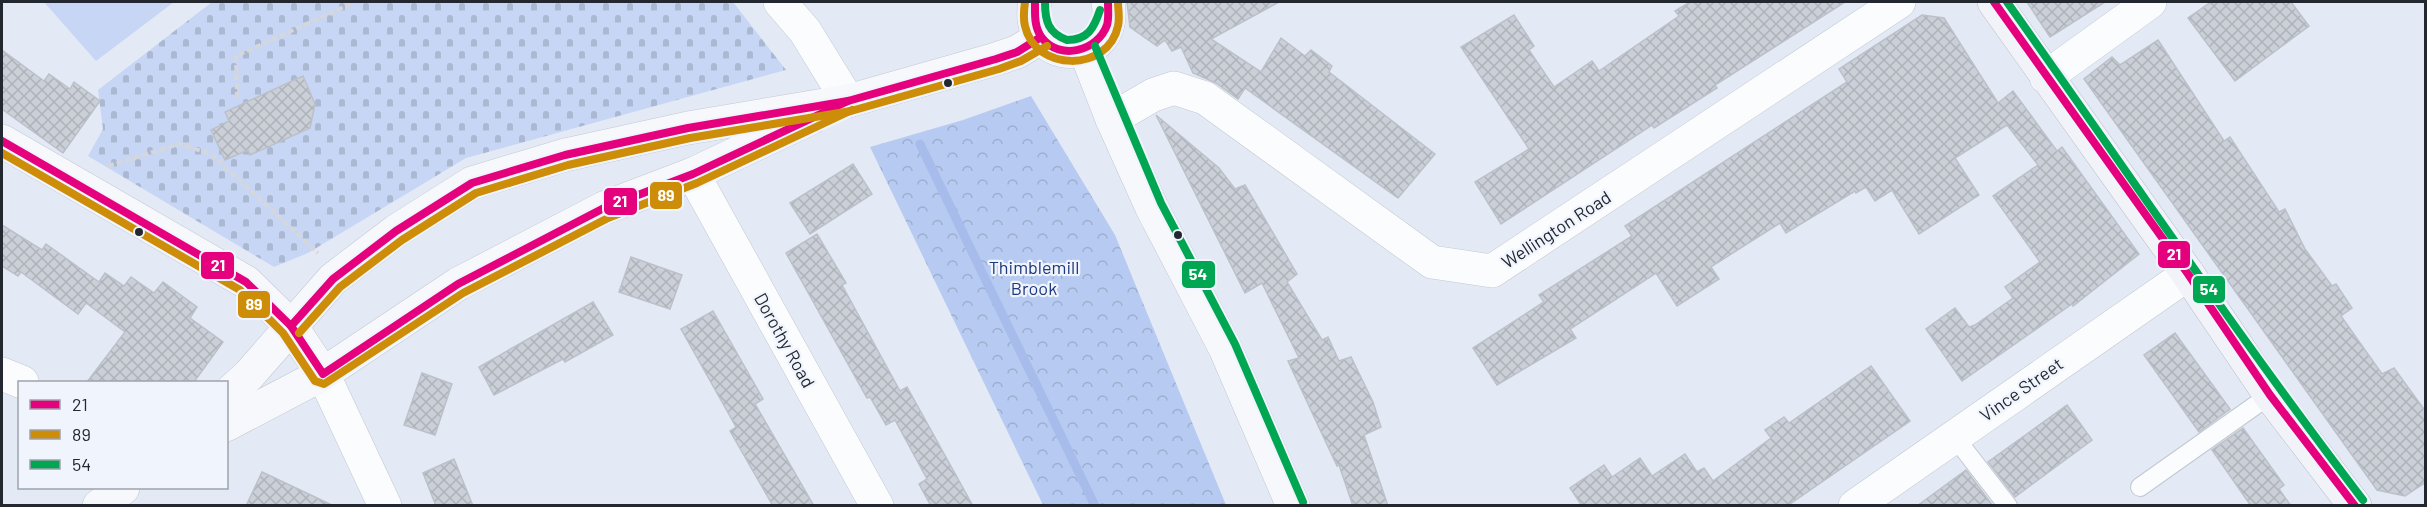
<svg xmlns="http://www.w3.org/2000/svg" width="2427" height="507" font-family="Barlow,sans-serif">
	<style>
		.grass { fill: #c7d6f5 }
		.forest { fill: url(#forest-crowns) }
		.cemetery { fill: url(#cemetery-stones) }
		.lines { fill: none; stroke-linecap: round; stroke-linejoin: round }
		.stream { stroke: #a7bcea; stroke-width: 9 }
		.building { fill: url(#building-cross-hatch); stroke: #bcc0c9; stroke-width: 1.5 }
		.lane-casing { stroke: #c3c8d1; stroke-width: 20 }
		.street-casing { stroke: #c3c8d1; stroke-width: 34 }
		.secondary-casing { stroke: #c3c8d1; stroke-width: 34 }
		.primary-casing { stroke: #b7bdc7; stroke-width: 34 }
		.path { stroke: #d6d7db; stroke-width: 4; stroke-dasharray: 6 3; stroke-linecap: butt }
		.lane { stroke: #fbfcfe; stroke-width: 18 }
		.street { stroke: #fbfcfe; stroke-width: 33 }
		.secondary { stroke: #f6f8fb; stroke-width: 33 }
		.primary { stroke: #f2f3f8; stroke-width: 33 }
		.bus-1-casing { stroke: #f0f4fd; stroke-width: 12 }
		.bus-2-casing { stroke: #f0f4fd; stroke-width: 12 }
		.bus-3-casing { stroke: #f0f4fd; stroke-width: 12 }
		.bus-1 { stroke: #e5007d; stroke-width: 8 }
		.bus-2 { stroke: #cd8d09; stroke-width: 8 }
		.bus-3 { stroke: #00a651; stroke-width: 8 }
		.bus-dot { fill: #23272f; stroke: #f0f4fd; stroke-width: 2 }
		.labels { text-anchor: middle; dominant-baseline: central; stroke-width: 4.5; stroke-linejoin: round; paint-order: stroke }
		.street-label { font-size: 18px; fill: #23272f; stroke: #f0f4fd }
		.park-label { font-size: 18px; fill: #1d387e; stroke: #f0f4fd }
		.line-badge { stroke: #f0f4fd; stroke-width: 2 }
		.badge-label { font-size: 16px; text-anchor: middle; font-weight: bold; fill: #fff }
	</style>
	<defs>
		<pattern id="forest-crowns" width="20" height="18" patternUnits="userSpaceOnUse" patternTransform="scale(1.5)"><rect width="20" height="18" fill="#b7caf1"/><path d="M2 6a3 3 0 1 1 6 0M12 15a3 3 0 1 1 6 0" fill="none" stroke="#9daecf"/></pattern>
		<pattern id="cemetery-stones" width="16" height="16" patternUnits="userSpaceOnUse" patternTransform="scale(1.5)"><rect width="16" height="16" fill="#c7d6f5"/><path d="M2 7V4a2 2 0 0 1 4 0v3zM10 15v-3a2 2 0 0 1 4 0v3z" fill="#abb8d2"/></pattern>
		<pattern id="building-cross-hatch" width="8" height="8" patternUnits="userSpaceOnUse" patternTransform="scale(1.5)"><rect width="8" height="8" fill="#cbd0d8"/><path d="M0 0l8 8M0 8l8-8" fill="none" stroke="#aeb3ba"/></pattern>
	</defs>
	<rect width="100%" height="100%" fill="#e4eaf5"/>
	<!-- grass -->
	<polygon class="grass" points="44,2 174,2 96,61"/>
	<!-- forest -->
	<polygon class="forest" points="1031,96 1115,235 1226,505 1043,505 870,147 963,120"/>
	<!-- cemetery -->
	<polygon class="cemetery" points="212,2 733,2 786,70 466,158 308,253 274,267 88,156 103,129 98,90"/>
	<g class="lines">
		<!-- stream -->
		<polyline class="stream" points="920,144 1095,506"/>
	</g>
	<!-- building -->
	<g class="building">
		<polygon points="1127,2 1279,2 1211,39 1261,72 1281,38 1305,56 1311,50 1332,66 1329,72 1435,154 1398,198 1245,88 1238,99 1216,83 1193,73 1181,47 1172,51 1165,40 1157,46 1130,27"/>
		<polygon points="1690,2 1845,2 1715,85 1717,88 1654,128 1652,125 1501,224 1475,182 1529,149 1461,47 1514,15 1534,46 1529,50 1554,87 1592,61 1599,71 1679,16 1675,11"/>
		<polygon points="2027,2 2105,2 2050,37"/>
		<polygon points="2211,2 2291,2 2309,26 2235,81 2188,18"/>
		<polygon points="1922,15 1944,18 1998,103 2013,91 2057,151 2062,147 2139,254 2073,306 2072,304 1962,381 1926,329 1955,308 1969,327 1975,325 2013,298 2005,287 2040,262 1993,196 2038,165 2007,125 1955,158 1979,195 1919,234 1892,190 1875,201 1866,187 1856,193 1855,191 1786,233 1780,223 1717,263 1711,267 1719,279 1677,306 1656,273 1570,329 1576,338 1497,385 1473,348 1544,302 1539,295 1632,236 1625,226 1847,82 1839,69"/>
		<polygon points="2158,40 2224,141 2230,137 2279,212 2285,209 2305,249 2332,286 2336,284 2352,308 2341,316 2382,374 2394,368 2426,412 2426,482 2405,496 2377,490 2084,79 2112,57 2120,65"/>
		<polygon points="2,50 44,81 49,74 70,89 74,82 100,101 63,153 2,109"/>
		<polygon points="303,76 315,104 310,128 250,155 248,150 225,160 211,130 229,121 225,112"/>
		<polygon points="1156,115 1219,168 1235,189 1245,185 1297,274 1287,282 1322,340 1328,337 1339,361 1351,357 1373,402 1381,427 1364,435 1388,506 1353,506 1339,465 1337,466 1288,361 1299,358 1262,283 1245,293"/>
		<polygon points="853,164 872,194 810,234 790,203"/>
		<polygon points="2,225 42,250 46,244 99,282 105,273 124,286 131,277 154,293 163,282 197,307 190,318 223,342 194,382 87,382 125,332 86,303 78,314 21,272 18,276 2,266"/>
		<polygon points="817,234 846,283 842,285 900,391 907,387 973,506 931,506 919,484 927,479 895,420 886,425 870,397 867,398 786,253"/>
		<polygon points="631,257 682,275 670,309 619,292"/>
		<polygon points="593,302 613,335 565,362 563,359 494,395 479,367"/>
		<polygon points="713,311 763,399 755,404 814,506 773,506 730,431 736,427 681,329"/>
		<polygon points="2175,333 2230,409 2199,432 2144,355"/>
		<polygon points="1871,366 1910,421 1787,506 1582,506 1570,488 1604,465 1612,477 1640,458 1652,476 1685,454 1697,472 1704,468 1713,481 1771,438 1765,430 1784,417 1789,423"/>
		<polygon points="422,373 452,384 435,435 404,425"/>
		<polygon points="2067,405 2092,440 2015,497 1988,462"/>
		<polygon points="2243,428 2284,485 2279,489 2291,506 2251,506 2212,450"/>
		<polygon points="454,459 473,506 436,506 423,473"/>
		<polygon points="1966,470 1993,506 1917,506"/>
		<polygon points="262,472 334,506 246,506"/>
	</g>
	<g class="lines">
		<!-- lane casing -->
		<g class="lane-casing">
			<g id="lane">
				<polyline points="1953,435 2008,506"/>
				<polyline points="2140,487 2270,395"/>
			</g>
		</g>
		<!-- street casing -->
		<g class="street-casing">
			<g id="street">
				<polyline points="780,2 805,31 848,101"/>
				<polyline points="2046,77 2150,2"/>
				<polyline points="1112,119 1153,95 1174,88 1205,98 1432,262 1492,271 1899,2"/>
				<polyline points="693,174 877,506"/>
				<polyline points="2,374 22,382"/>
				<polyline points="323,374 385,506"/>
				<polyline points="1855,506 2188,274"/>
			</g>
		</g>
		<!-- secondary casing -->
		<g class="secondary-casing">
			<g id="secondary">
				<path d="M1035,2C1022,67 1120,69 1108,2"/>
				<polyline points="1085,50 1112,119 1152,208 1225,348 1293,506"/>
				<polyline points="2,141 246,282 291,326 323,374"/>
				<polyline points="226,396 249,375 333,279 396,231 472,183 565,155 688,128 848,101 996,59 1017,52 1041,37"/>
				<polyline points="226,425 323,374 458,284 604,208 693,174 811,118"/>
				<polyline points="99,506 123,488"/>
			</g>
		</g>
		<!-- primary casing -->
		<g class="primary-casing">
			<polyline id="primary" points="1994,2 2188,274 2270,395 2355,506"/>
		</g>
		<!-- path -->
		<g class="path">
			<polyline points="237,98 236,56 355,2"/>
			<polyline points="108,166 179,144 211,154 318,253"/>
		</g>
		<!-- lane -->
		<use href="#lane" class="lane"/>
		<!-- street -->
		<use href="#street" class="street"/>
		<!-- secondary -->
		<use href="#secondary" class="secondary"/>
		<!-- primary -->
		<use href="#primary" class="primary"/>
		<!-- bus-1 casing -->
		<g class="bus-1-casing">
			<g id="bus-1">
				<path d="M1035,2C1035,15 1034,27 1042,38C1060,61 1098,51 1107,25C1109,19 1108,9 1108,2"/>
				<polyline points="1994,2 2188,274 2270,395 2355,506"/>
				<polyline points="2,141 246,282 291,326 323,374 458,284 604,208 693,174 848,101"/>
				<polyline points="291,326 333,279 396,231 472,183 565,155 688,128 848,101 996,59 1017,52 1041,37"/>
			</g>
		</g>
		<!-- bus-2 casing -->
		<g class="bus-2-casing">
			<g id="bus-2">
				<path d="M1025,2C1024,9 1023,18 1025,26C1035,72 1108,73 1118,26C1120,18 1118,10 1118,2"/>
				<polyline points="2,153 240,290 283,333 315,381 324,384 463,293 608,218 697,183 852,110"/>
				<polyline points="299,333 340,287 402,240 476,193 568,165 690,138 851,111 999,69 1021,61 1047,46"/>
			</g>
		</g>
		<!-- bus-3 casing -->
		<g class="bus-3-casing">
			<g id="bus-3">
				<path d="M1045,2C1045,21 1048,33 1067,40C1088,40 1094,28 1100,10"/>
				<path d="M2007,2C2125,168 2239,338 2363,500"/>
				<polyline points="1095,46 1161,203 1235,344 1303,502"/>
			</g>
		</g>
		<!-- bus-1 -->
		<use href="#bus-1" class="bus-1"/>
		<!-- bus-2 -->
		<use href="#bus-2" class="bus-2"/>
		<!-- bus-3 -->
		<use href="#bus-3" class="bus-3"/>
	</g>
	<!-- markers -->
	<g class="bus-dot">
		<circle cx="948" cy="83" r="5"/>
		<circle cx="139" cy="232" r="5"/>
		<circle cx="1178" cy="235" r="5"/>
	</g>
	<g class="labels">
		<!-- street labels -->
		<g class="street-label">
			<text transform="translate(1556 229) rotate(-33)">Wellington Road</text>
			<text transform="translate(785 340) rotate(61)">Dorothy Road</text>
			<text transform="translate(2021 389) rotate(-35)">Vince Street</text>
		</g>
		<!-- park labels -->
		<g class="park-label">
			<text x="1034" y="267">Thimblemill<tspan x="1034" dy="21">Brook</tspan></text>
		</g>
	</g>
	<g class="line-badge">
		<rect x="649" y="181" width="34" height="29" rx="6" fill="#cd8d09"/>
		<rect x="603" y="187" width="35" height="29" rx="6" fill="#e5007d"/>
		<rect x="2157" y="240" width="34" height="29" rx="6" fill="#e5007d"/>
		<rect x="200" y="251" width="35" height="29" rx="6" fill="#e5007d"/>
		<rect x="1181" y="260" width="35" height="29" rx="6" fill="#00a651"/>
		<rect x="2192" y="275" width="34" height="29" rx="6" fill="#00a651"/>
		<rect x="237" y="290" width="34" height="29" rx="6" fill="#cd8d09"/>
	</g>
	<g class="badge-label">
		<text x="666" y="201">89</text>
		<text x="620" y="207">21</text>
		<text x="2174" y="260">21</text>
		<text x="218" y="271">21</text>
		<text x="1198" y="280">54</text>
		<text x="2209" y="295">54</text>
		<text x="254" y="310">89</text>
	</g>
	<!-- border -->
	<rect width="2427" height="507" fill="none" stroke="#23272f" stroke-width="6"/>
	<!-- legend -->
	<rect x="18" y="381" width="210" height="108" fill="#f0f4fd" stroke="#9ea2ab" stroke-width="1.5"/>
	<rect x="30" y="400" width="30" height="9" fill="#e5007d" stroke="#9ea2ab" stroke-width="1.5"/>
	<text x="72" y="411" font-size="18" fill="#23272f">21</text>
	<rect x="30" y="430" width="30" height="9" fill="#cd8d09" stroke="#9ea2ab" stroke-width="1.5"/>
	<text x="72" y="441" font-size="18" fill="#23272f">89</text>
	<rect x="30" y="460" width="30" height="9" fill="#00a651" stroke="#9ea2ab" stroke-width="1.5"/>
	<text x="72" y="471" font-size="18" fill="#23272f">54</text>
</svg>
